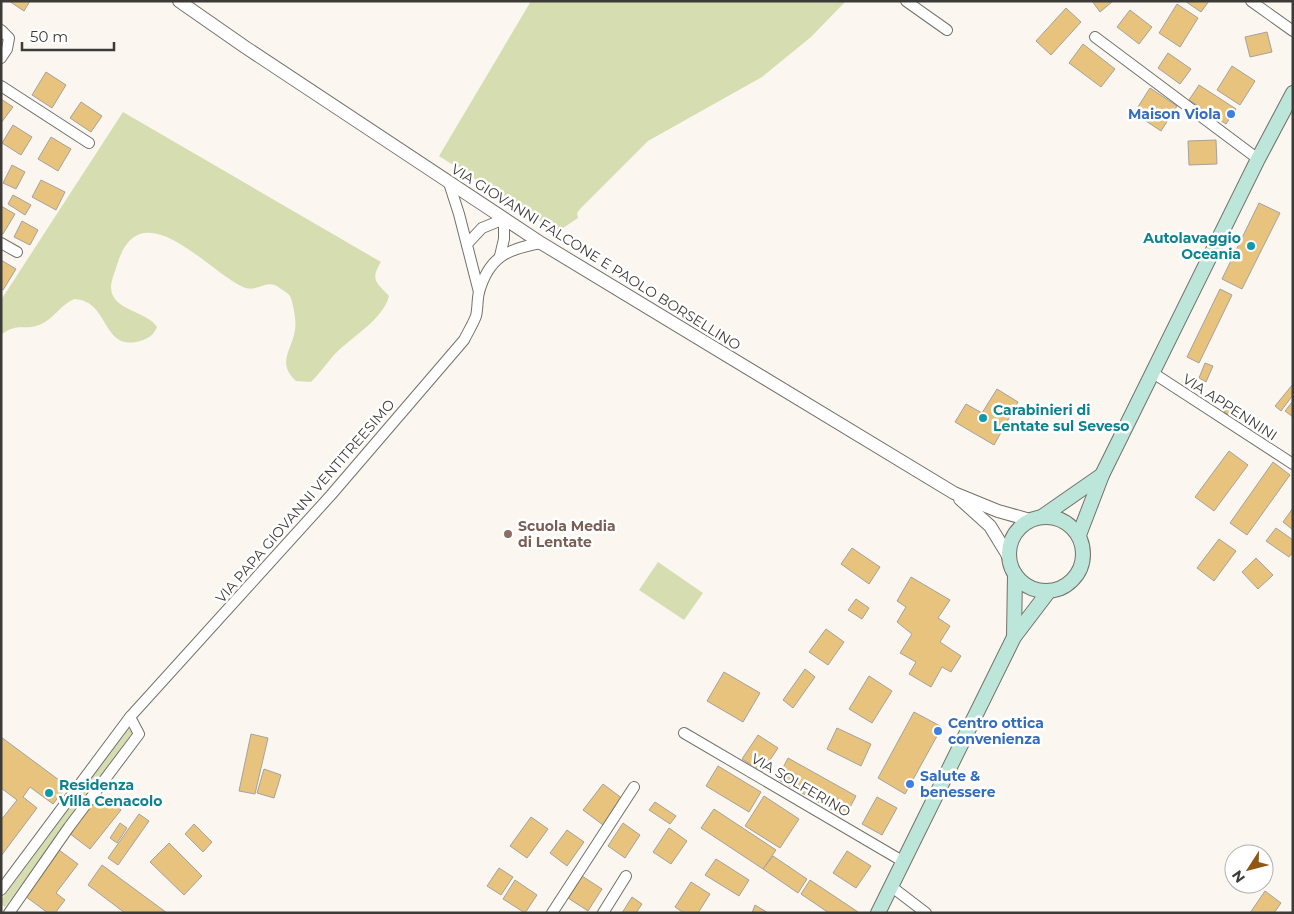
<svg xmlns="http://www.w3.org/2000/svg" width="1294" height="914" font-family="Montserrat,sans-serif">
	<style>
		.green { fill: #d6deb1 }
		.building { fill: #e7c37e; stroke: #a5a29c }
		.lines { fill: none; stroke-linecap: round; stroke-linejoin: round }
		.minor-casing { stroke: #74716b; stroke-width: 12 }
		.tertiary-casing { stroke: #74716b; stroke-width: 14 }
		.secondary-casing { stroke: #74716b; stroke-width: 16 }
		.minor { stroke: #fff; stroke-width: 10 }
		.tertiary { stroke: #fff; stroke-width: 12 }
		.secondary { stroke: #bde6da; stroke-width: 14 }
		.shop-dot { fill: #3f7fe0; stroke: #fff; stroke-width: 2 }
		.culture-dot { fill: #0f9aa8; stroke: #fff; stroke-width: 2 }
		.education-dot { fill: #8d6e63; stroke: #fff; stroke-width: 2 }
		.labels { text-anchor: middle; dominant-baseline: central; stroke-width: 5; stroke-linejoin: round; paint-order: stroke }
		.shop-label { font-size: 14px; font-weight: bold; fill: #366cbe; stroke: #fff; text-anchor: start }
		.culture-label { font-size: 14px; font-weight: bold; fill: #0d838f; stroke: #fff; text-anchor: start }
		.street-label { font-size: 14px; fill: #3c3b38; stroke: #fff }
		.education-label { font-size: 14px; font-weight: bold; fill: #785e54; stroke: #fff; text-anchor: start }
	</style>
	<rect width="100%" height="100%" fill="#fbf7f0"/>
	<!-- green -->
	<g class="green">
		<polygon points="531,1 846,1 811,37 762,77 648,141 581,208 577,213 578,218 557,232 439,156"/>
		<path d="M123,112L381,262C370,280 376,282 389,296C383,320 351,337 334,355C326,364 319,374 311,382L296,381C276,363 292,350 295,330C296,323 295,317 294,311C293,306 292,300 290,296C288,293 284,291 281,289C266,276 258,294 243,287C209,272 141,190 118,262C116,269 111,280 111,287C111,311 148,311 157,327C154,335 148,339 140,341C101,352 110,300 74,299C60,305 53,320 39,325C23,331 18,322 1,335V300Z"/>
		<polygon points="658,562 703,593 684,620 639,590"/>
		<polygon points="128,728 133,732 5,907 1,904 1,900"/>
	</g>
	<!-- building -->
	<g class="building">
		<polygon points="9,1 30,1 24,11"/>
		<polygon points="1092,1 1113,1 1100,12"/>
		<polygon points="1185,1 1209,1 1201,12"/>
		<polygon points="1177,4 1198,18 1180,47 1159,33"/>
		<polygon points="1066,8 1081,22 1051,55 1036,41"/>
		<polygon points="1130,10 1152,27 1139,44 1117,27"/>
		<polygon points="1267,32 1272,52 1250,57 1245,37"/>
		<polygon points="1083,44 1115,69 1101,87 1069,63"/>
		<polygon points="1168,53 1191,69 1180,84 1158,68"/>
		<polygon points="1232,66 1255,81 1240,105 1217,90"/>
		<polygon points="46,72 66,85 52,108 32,95"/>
		<polygon points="1199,85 1236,109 1226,124 1189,100"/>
		<polygon points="1150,88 1177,106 1161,131 1134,113"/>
		<polygon points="1,99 13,107 1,123"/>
		<polygon points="81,102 102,116 91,132 70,118"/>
		<polygon points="13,125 32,137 21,155 2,143"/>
		<polygon points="51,137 71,149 58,171 38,159"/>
		<polygon points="1216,140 1217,164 1189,165 1188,141"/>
		<polygon points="12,165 25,172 16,189 3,183"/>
		<polygon points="41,180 65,192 56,210 32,197"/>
		<polygon points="13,195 31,205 25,215 8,204"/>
		<polygon points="1259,203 1280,213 1242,289 1222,279"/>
		<polygon points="1,206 15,214 3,234 1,233"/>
		<polygon points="22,221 38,230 30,245 14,237"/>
		<polygon points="1,260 16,269 3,290 1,288"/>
		<polygon points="1220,289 1232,295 1199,363 1187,357"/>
		<polygon points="1205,363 1213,366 1206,382 1199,378"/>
		<polygon points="1293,384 1293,395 1281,411 1275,406"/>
		<polygon points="997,389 1018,402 994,445 955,422 966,404 982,413"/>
		<polygon points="1293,401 1293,417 1285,411"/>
		<polygon points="1229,403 1244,411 1239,421 1224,412"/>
		<polygon points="1229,451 1248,465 1214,511 1195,497"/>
		<polygon points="1273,462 1290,475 1247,535 1230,523"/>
		<polygon points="1293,508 1293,530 1283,522"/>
		<polygon points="1276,528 1293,540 1293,552 1289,557 1266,541"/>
		<polygon points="1219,539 1236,551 1214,581 1197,568"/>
		<polygon points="852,548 880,567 869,584 841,564"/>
		<polygon points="1256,558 1273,575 1258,589 1242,572"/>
		<polygon points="911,577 950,600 938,618 950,626 940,642 961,656 951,672 942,667 931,687 909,674 916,662 900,653 912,634 897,622 906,607 897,601"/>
		<polygon points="856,599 869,608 862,619 848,610"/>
		<polygon points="826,629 844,642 828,665 809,652"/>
		<polygon points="805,669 815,677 793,708 783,700"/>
		<polygon points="724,672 760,693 743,722 707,701"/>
		<polygon points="869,676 892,691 872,723 849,709"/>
		<polygon points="914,712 942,727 905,794 878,778"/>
		<polygon points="837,728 871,744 861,766 827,749"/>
		<polygon points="251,734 268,738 255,794 239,791"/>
		<polygon points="758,735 778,748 762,772 742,759"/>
		<polygon points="1,737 67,786 53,804 30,787 23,797 37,808 1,856 1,820 17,800 1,788"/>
		<polygon points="788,758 856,796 845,817 777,779"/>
		<polygon points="718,766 761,792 749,812 706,786"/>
		<polygon points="264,769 281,775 274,798 257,793"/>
		<polygon points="603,784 623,799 603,825 583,810"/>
		<polygon points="100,793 121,810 90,849 69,833"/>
		<polygon points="764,796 799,819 780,848 745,826"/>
		<polygon points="877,797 897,808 882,835 862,824"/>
		<polygon points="655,802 676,816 670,824 649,810"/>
		<polygon points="714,809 776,850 763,869 701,828"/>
		<polygon points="139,814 149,821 118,865 108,858"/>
		<polygon points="531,817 548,829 527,858 510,846"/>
		<polygon points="120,823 127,828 117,843 110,838"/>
		<polygon points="623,823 640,835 625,858 608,846"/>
		<polygon points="194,824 212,842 203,852 185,834"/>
		<polygon points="669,828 687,841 671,864 653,852"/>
		<polygon points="567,830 584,842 567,866 550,853"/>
		<polygon points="169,843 202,876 184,895 150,862"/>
		<polygon points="59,850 78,864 56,893 65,900 55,913 48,913 25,896"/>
		<polygon points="847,851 871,866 856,888 833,873"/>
		<polygon points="773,856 807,879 798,893 763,869"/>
		<polygon points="716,859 749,880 739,896 705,875"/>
		<polygon points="102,865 167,913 125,913 88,885"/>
		<polygon points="499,868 513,877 501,895 487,886"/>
		<polygon points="582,876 602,889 588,911 568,898"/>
		<polygon points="515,880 537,895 525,913 503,899"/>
		<polygon points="810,880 858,912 857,913 829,913 801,894"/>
		<polygon points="691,882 710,894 698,913 684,913 675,907"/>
		<polygon points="1265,891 1281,903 1274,913 1250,913"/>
		<polygon points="632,897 642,904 636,913 622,913"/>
		<polygon points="755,905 768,913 752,913"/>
	</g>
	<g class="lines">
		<!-- minor casing -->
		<g class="minor-casing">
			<g id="minor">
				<polyline points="906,1 947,30"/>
				<polyline points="1251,1 1293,31"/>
				<polyline points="1,30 9,38 7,49 1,58"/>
				<polyline points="1095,37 1258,159"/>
				<polyline points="1,86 89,143"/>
				<polyline points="449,183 459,214 479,292"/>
				<polyline points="1,243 17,252"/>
				<polyline points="467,244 482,228 504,219 504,239 500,256"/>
				<polyline points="1153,373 1293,464"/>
				<polyline points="684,733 904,862"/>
				<polyline points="892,887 926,913"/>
				<path d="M1,890L130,717L331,495L464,340C468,332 473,324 476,316C478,308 477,300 479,292C489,257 507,249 541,243"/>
				<polyline points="9,913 69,827 139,734 130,717"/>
				<polyline points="552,913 634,787"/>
				<polyline points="603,913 626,876"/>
			</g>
		</g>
		<!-- tertiary casing -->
		<g class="tertiary-casing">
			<g id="tertiary">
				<polyline points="179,1 245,47 541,243 954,493 998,511 1030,520"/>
				<polyline points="960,499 990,526 1009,557"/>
			</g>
		</g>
		<!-- secondary casing -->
		<g class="secondary-casing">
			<g id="secondary">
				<polyline points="1043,516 1102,475"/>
				<circle cx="1046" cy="554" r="37"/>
				<polyline points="1079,535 1102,475 1258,159 1293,93"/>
				<polyline points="1014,637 1015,574"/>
				<polyline points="878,913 1014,637 1049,591"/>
			</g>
		</g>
		<!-- minor -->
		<use href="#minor" class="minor"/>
		<!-- tertiary -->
		<use href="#tertiary" class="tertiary"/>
		<!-- secondary -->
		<use href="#secondary" class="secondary"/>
	</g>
	<!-- markers -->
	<g class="shop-dot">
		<circle cx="1231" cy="114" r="5"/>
		<circle cx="938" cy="731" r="5"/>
		<circle cx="910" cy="784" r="5"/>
	</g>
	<g class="culture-dot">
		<circle cx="1251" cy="246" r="5"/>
		<circle cx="983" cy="418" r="5"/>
		<circle cx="49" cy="793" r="5"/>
	</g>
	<circle class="education-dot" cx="508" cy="534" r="5"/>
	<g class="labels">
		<!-- shop labels -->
		<g class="shop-label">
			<text x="1221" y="114" text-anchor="end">Maison Viola</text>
			<text x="948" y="723">Centro ottica<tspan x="948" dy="16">convenienza</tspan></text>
			<text x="920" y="776">Salute &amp;<tspan x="920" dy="16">benessere</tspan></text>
		</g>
		<!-- culture labels -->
		<g class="culture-label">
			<text x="1241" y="238" text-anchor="end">Autolavaggio<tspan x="1241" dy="16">Oceania</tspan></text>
			<text x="993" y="410">Carabinieri di<tspan x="993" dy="16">Lentate sul Seveso</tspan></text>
			<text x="59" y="785">Residenza<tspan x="59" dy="16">Villa Cenacolo</tspan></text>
		</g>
		<!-- street labels -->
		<g class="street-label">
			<text transform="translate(596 257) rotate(32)">VIA GIOVANNI FALCONE E PAOLO BORSELLINO</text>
			<text transform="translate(1230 407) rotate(33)">VIA APPENNINI</text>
			<text transform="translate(305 501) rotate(-49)">VIA PAPA GIOVANNI VENTITREESIMO</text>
			<text transform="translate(801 785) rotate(30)">VIA SOLFERINO</text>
		</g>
		<!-- education labels -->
		<g class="education-label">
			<text x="518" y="526">Scuola Media<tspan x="518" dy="16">di Lentate</tspan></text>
		</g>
	</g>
	<!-- border -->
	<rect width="1294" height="914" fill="none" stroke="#3c3b38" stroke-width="5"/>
	<!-- north arrow -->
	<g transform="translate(1249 869) rotate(234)"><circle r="24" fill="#ffffff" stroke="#b1b1af"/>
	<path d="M0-4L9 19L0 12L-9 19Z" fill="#915614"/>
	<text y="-8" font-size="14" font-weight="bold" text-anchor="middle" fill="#3c3b38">N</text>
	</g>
	<!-- scale -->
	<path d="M22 42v8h92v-8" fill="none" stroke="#3c3b38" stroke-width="2.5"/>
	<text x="30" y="42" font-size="15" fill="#3c3b38" stroke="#ffffff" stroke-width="4" paint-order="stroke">50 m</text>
</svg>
